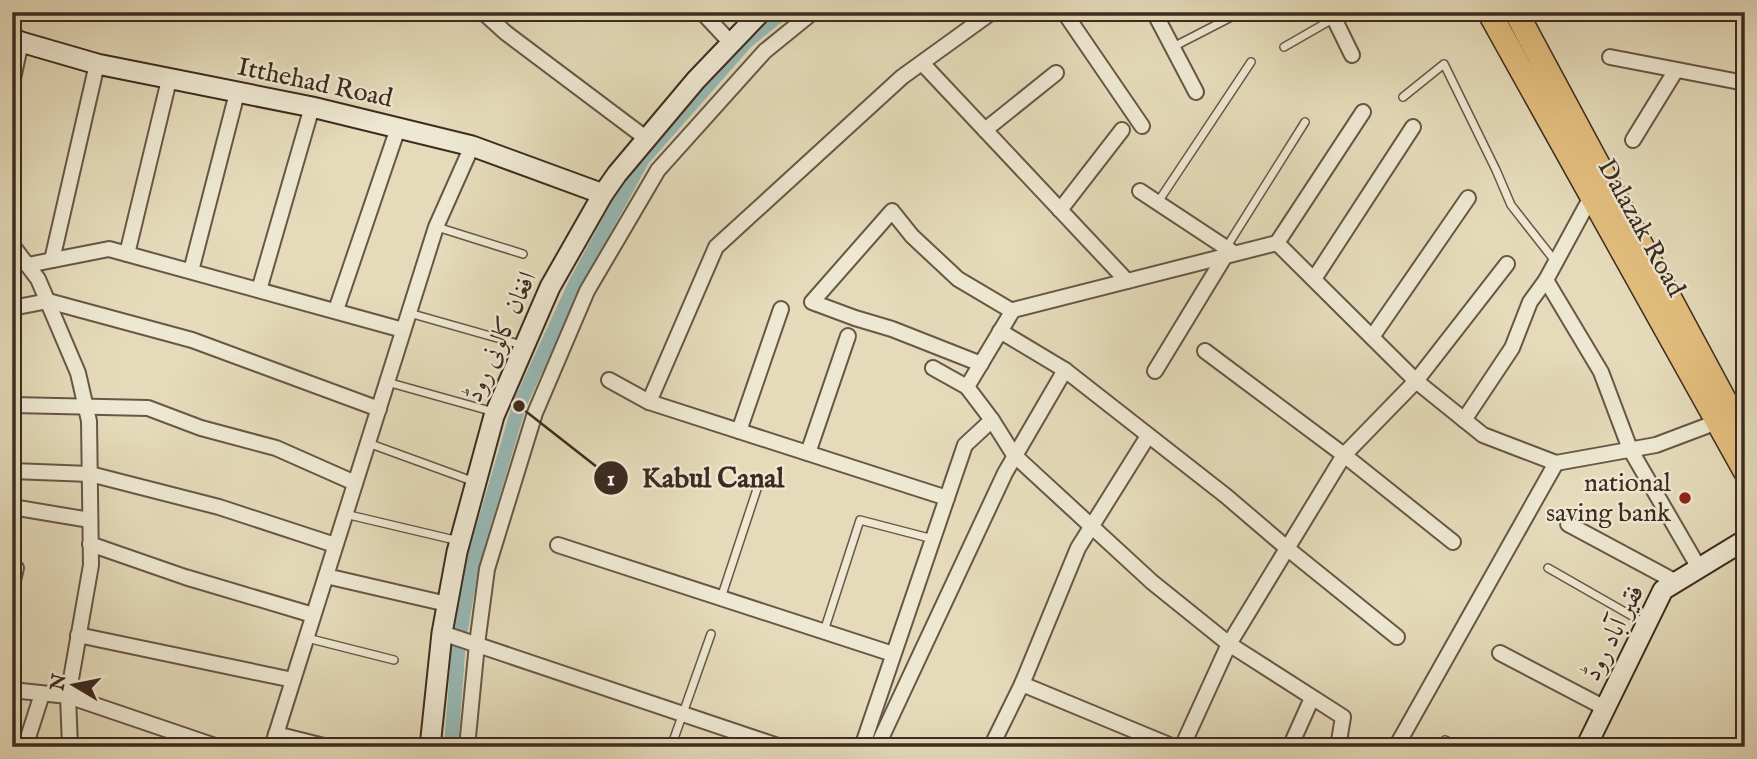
<svg xmlns="http://www.w3.org/2000/svg" width="1757" height="759" font-family="'IM FELL English',Amiri,serif">
	<style>
		.lines { fill: none; stroke-linecap: round; stroke-linejoin: round }
		.canal { stroke: #97bab6; stroke-width: 14 }
		.lane-casing { stroke: #675747; stroke-width: 10 }
		.street-casing { stroke: #675747; stroke-width: 18 }
		.secondary-casing { stroke: #3d2b21; stroke-width: 23 }
		.primary-casing { stroke: #3d2b21; stroke-width: 26 }
		.lane { stroke: #eee8d2; stroke-width: 7 }
		.street { stroke: #eee8d2; stroke-width: 14 }
		.secondary { stroke: #eee8d2; stroke-width: 19 }
		.primary { stroke: #e2be7d; stroke-width: 23 }
		.poi-dot { fill: #8f2418; stroke: #eee8d2; stroke-width: 2.5 }
		.labels { text-anchor: middle; dominant-baseline: central; stroke-width: 5; stroke-linejoin: round; paint-order: stroke }
		.street-label { font-size: 26px; fill: #3d2b21; stroke: #eee8d2 }
		.poi-label { font-size: 26px; fill: #3d2b21; stroke: #eee8d2; text-anchor: end }
		.leader { fill: none; stroke: #3d2b21; stroke-width: 2.5 }
		.callout-dot { fill: #3d2b21; stroke: #eee8d2; stroke-width: 2.5 }
		.mark-label { font-size: 21px; text-anchor: middle; font-weight: bold; fill: #fff }
		.callout-label { font-size: 28px; text-anchor: middle; font-weight: bold; fill: #3d2b21; stroke: #eee8d2; stroke-width: 5; stroke-linejoin: round; paint-order: stroke }
	</style>
	<rect width="100%" height="100%" fill="#e5dbba"/>
	<filter id="stains"><feTurbulence type="fractalNoise" baseFrequency=".00286" numOctaves="4"/><feColorMatrix values="0 0 0 0 .2 0 0 0 0 .09 0 0 0 0 .02 0 0 0 .5 -.17"/></filter>
	<radialGradient id="worn" r=".72"><stop offset=".6" stop-color="#630" stop-opacity="0"/><stop offset="1" stop-color="#630" stop-opacity=".3"/></radialGradient>
	<g class="lines">
		<!-- canal -->
		<polyline class="canal" points="451,747 459,641 472,565 519,406 576,282 643,159 746,42 783,12"/>
		<!-- lane casing -->
		<g class="lane-casing">
			<g id="lane">
				<polyline points="1173,47 1241,12"/>
				<polyline points="1284,47 1345,12"/>
				<polyline points="1403,97 1444,64 1496,170 1511,205 1555,261"/>
				<polyline points="1158,202 1251,62"/>
				<polyline points="437,227 523,254"/>
				<polyline points="1226,248 1305,122"/>
				<polyline points="409,313 522,345"/>
				<polyline points="387,382 494,412"/>
				<polyline points="368,443 475,482"/>
				<polyline points="345,514 459,541"/>
				<polyline points="1548,568 1646,624"/>
				<polyline points="721,598 759,483"/>
				<polyline points="824,631 860,520 933,539"/>
				<polyline points="307,638 394,660"/>
				<polyline points="1445,740 1460,747"/>
				<polyline points="671,747 711,634"/>
			</g>
		</g>
		<!-- street casing -->
		<g class="street-casing">
			<g id="street">
				<polyline points="483,12 506,33 647,139"/>
				<polyline points="702,12 731,43"/>
				<polyline points="1064,12 1142,126"/>
				<polyline points="1154,12 1196,92"/>
				<polyline points="1331,12 1352,55"/>
				<polyline points="1610,57 1745,83"/>
				<polyline points="922,63 1127,281"/>
				<polyline points="12,83 21,42"/>
				<polyline points="985,130 1056,73"/>
				<polyline points="1633,140 1676,70"/>
				<polyline points="1140,191 1234,253"/>
				<polyline points="1060,210 1122,130"/>
				<polyline points="1277,243 1363,112"/>
				<polyline points="12,245 38,279 78,373 89,421 91,565 68,696 70,747"/>
				<polyline points="127,254 169,80"/>
				<polyline points="52,260 97,64"/>
				<polyline points="28,265 109,249 403,330"/>
				<polyline points="191,271 237,93"/>
				<polyline points="1314,279 1413,127"/>
				<polyline points="1546,280 1601,372 1630,449 1699,568"/>
				<polyline points="259,290 312,107"/>
				<polyline points="12,308 48,301 192,340 379,409"/>
				<polyline points="336,310 398,128"/>
				<polyline points="1000,331 1065,370 1226,496 1288,549 1397,637"/>
				<polyline points="1372,337 1468,198"/>
				<polyline points="1205,351 1344,455 1453,542"/>
				<polyline points="981,364 892,329 855,318 812,302 892,211 912,236 958,279 1012,311"/>
				<polyline points="933,368 967,387 992,420 1014,455 1152,582 1229,644 1343,717 1338,747"/>
				<polyline points="1155,371 1225,256"/>
				<polyline points="609,380 649,402 947,498"/>
				<polyline points="967,387 1013,310 1277,243 1416,381 1483,435 1556,463 1656,445 1717,422"/>
				<polyline points="649,402 716,247 902,77 992,12"/>
				<polyline points="12,405 148,408 201,428 276,448 355,483"/>
				<polyline points="1464,420 1512,348 1530,302 1546,280 1591,197"/>
				<polyline points="739,431 781,309"/>
				<polyline points="808,453 848,336"/>
				<polyline points="12,471 90,474 219,507 335,545"/>
				<polyline points="12,507 90,520"/>
				<polyline points="1568,524 1676,582"/>
				<polyline points="90,544 185,577 313,615"/>
				<polyline points="558,545 893,654"/>
				<polyline points="326,576 447,604"/>
				<polyline points="12,585 16,568"/>
				<polyline points="442,633 781,747"/>
				<polyline points="78,635 293,680"/>
				<polyline points="1500,653 1605,708"/>
				<polyline points="1022,684 1174,747"/>
				<polyline points="12,690 68,696 218,747"/>
				<polyline points="276,734 328,747"/>
				<polyline points="25,747 42,694"/>
				<polyline points="272,747 436,227 472,146"/>
				<polyline points="467,747 477,644 487,569 535,413 587,291 658,170 765,51 813,12"/>
				<polyline points="862,747 965,445 992,420"/>
				<polyline points="877,747 1005,473 1065,370"/>
				<polyline points="991,747 1022,684 1078,548 1148,436"/>
				<polyline points="1182,747 1229,644 1344,455 1416,381 1507,264"/>
				<polyline points="1290,747 1312,698"/>
				<polyline points="1396,747 1556,463"/>
			</g>
		</g>
		<!-- secondary casing -->
		<g class="secondary-casing">
			<g id="secondary">
				<polyline points="12,38 21,42 97,64 312,107 472,146 603,194"/>
				<polyline points="430,747 442,633 457,552 494,416 550,287 603,194 617,174 696,80 761,12"/>
				<polyline points="1586,747 1663,590 1745,540"/>
			</g>
		</g>
		<!-- primary casing -->
		<g class="primary-casing">
			<g id="primary">
				<polyline points="1489,12 1745,471"/>
				<polyline points="1516,12 1745,438"/>
			</g>
		</g>
		<!-- lane -->
		<use href="#lane" class="lane"/>
		<!-- street -->
		<use href="#street" class="street"/>
		<!-- secondary -->
		<use href="#secondary" class="secondary"/>
		<!-- primary -->
		<use href="#primary" class="primary"/>
	</g>
	<!-- markers -->
	<circle class="poi-dot" cx="1685" cy="498" r="7"/>
	<g class="labels">
		<!-- street labels -->
		<g class="street-label">
			<text transform="translate(315 83) rotate(12)">Itthehad Road</text>
			<text transform="translate(1641 228) rotate(61)">Dalazak Road</text>
			<text transform="translate(501 337) rotate(-66)">افغان کالونی روڈ</text>
			<text transform="translate(1614 633) rotate(-63)">فقیر آباد روڈ</text>
		</g>
		<!-- poi labels -->
		<g class="poi-label">
			<text x="1671" y="483">national<tspan x="1671" dy="30">saving bank</tspan></text>
		</g>
	</g>
	<!-- callouts -->
	<path class="leader" d="M519 406L611 478"/>
	<g class="callout-dot">
		<circle cx="519" cy="406" r="7"/>
		<circle cx="611" cy="478" r="18"/>
	</g>
	<g class="mark-label">
		<text x="611" y="485">1</text>
	</g>
	<g class="callout-label">
		<text x="713" y="487">Kabul Canal</text>
	</g>
	<!-- margin -->
	<rect width="1757" height="759" fill="none" stroke="#e5dbba" stroke-width="42"/>
	<rect x="14" y="14" width="1729" height="731" fill="none" stroke="#3d2b21" stroke-width="3.5"/>
	<rect x="21" y="21" width="1715" height="717" fill="none" stroke="#3d2b21" stroke-width="2"/>
	<!-- north arrow -->
	<g transform="translate(74 685) rotate(280)" stroke="#eee8d2" stroke-width="5" paint-order="stroke">
	<path d="M0-5L12 26L0 18L-12 26Z" fill="#3d2b21"/>
	<text y="-10" font-size="19" font-weight="bold" text-anchor="middle" fill="#3d2b21">N</text>
	</g>
	<rect width="100%" height="100%" filter="url(#stains)"/>
	<rect width="100%" height="100%" fill="url(#worn)"/>
</svg>
